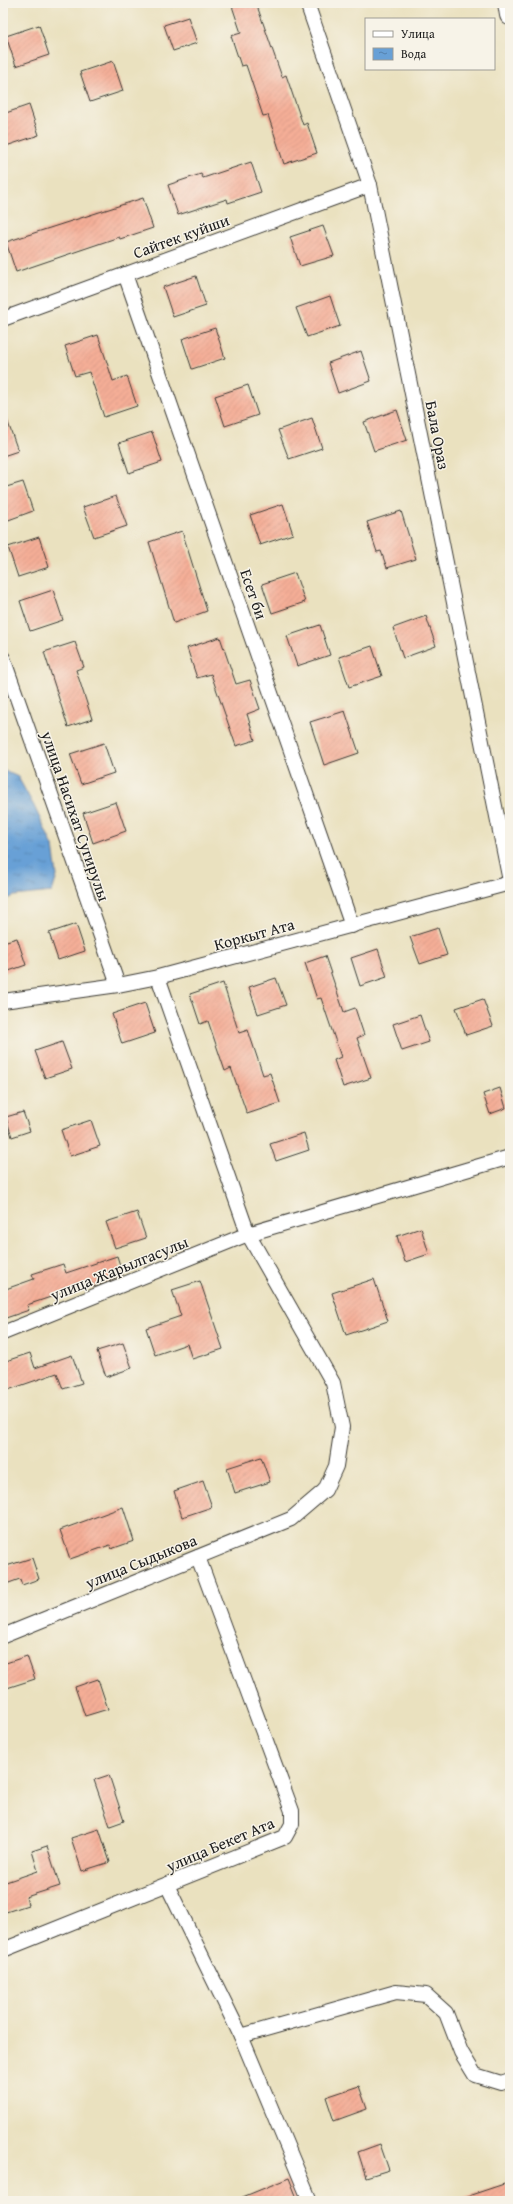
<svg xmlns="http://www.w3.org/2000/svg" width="513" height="2204" font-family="'Gentium Book Plus',serif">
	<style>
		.water { fill: url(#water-ripples); stroke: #425e79 }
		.building { fill: url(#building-hatch) }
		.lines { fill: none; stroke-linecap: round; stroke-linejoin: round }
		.minor-casing { stroke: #3b3a34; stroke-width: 16 }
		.secondary-casing { stroke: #3b3a34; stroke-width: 22 }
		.minor { stroke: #fff; stroke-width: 14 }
		.secondary { stroke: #fff; stroke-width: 20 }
		.labels { text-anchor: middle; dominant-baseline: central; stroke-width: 3; stroke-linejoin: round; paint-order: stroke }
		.street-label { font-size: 16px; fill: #1c1c1c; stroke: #f7f3e8 }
	</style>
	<defs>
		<pattern id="water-ripples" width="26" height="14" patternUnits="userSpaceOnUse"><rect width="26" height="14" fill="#68a0d6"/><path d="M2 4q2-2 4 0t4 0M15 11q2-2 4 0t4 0" fill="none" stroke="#5582ad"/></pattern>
		<pattern id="building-hatch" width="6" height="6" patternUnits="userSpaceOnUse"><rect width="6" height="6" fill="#f5ae97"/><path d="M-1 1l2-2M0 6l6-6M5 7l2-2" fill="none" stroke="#d19582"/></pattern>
	</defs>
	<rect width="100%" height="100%" fill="#f7f3e8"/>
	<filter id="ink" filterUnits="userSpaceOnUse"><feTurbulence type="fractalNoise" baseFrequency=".025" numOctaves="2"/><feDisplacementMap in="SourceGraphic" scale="8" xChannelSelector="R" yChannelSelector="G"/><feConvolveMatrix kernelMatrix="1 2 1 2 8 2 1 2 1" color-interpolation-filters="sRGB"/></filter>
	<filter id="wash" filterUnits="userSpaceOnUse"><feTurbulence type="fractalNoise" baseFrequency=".012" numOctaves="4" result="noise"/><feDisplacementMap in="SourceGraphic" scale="16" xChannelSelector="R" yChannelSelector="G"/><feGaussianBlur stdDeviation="0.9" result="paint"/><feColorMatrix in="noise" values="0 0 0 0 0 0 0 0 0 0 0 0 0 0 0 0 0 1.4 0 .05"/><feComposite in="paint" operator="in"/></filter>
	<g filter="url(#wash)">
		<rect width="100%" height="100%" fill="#eae1bf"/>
		<!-- water -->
		<polygon class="water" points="3,770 18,777 34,806 53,846 57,876 52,892 14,896 3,901"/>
		<g id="blocks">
			<!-- building -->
			<g class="building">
				<polygon points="231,3 256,3 282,77 286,75 303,125 307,123 317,153 284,164 268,115 263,116 246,65 241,66 231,36 241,33"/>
				<polygon points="188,17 197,43 173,51 164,25"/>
				<polygon points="39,25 49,55 16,66 6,36"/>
				<polygon points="113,61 123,91 90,102 80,72"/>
				<polygon points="29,105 39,135 6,146 3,137 3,114"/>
				<polygon points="251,162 261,192 228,203 227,199 178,215 168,185 201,174 203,178"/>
				<polygon points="143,198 153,228 120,239 119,237 16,272 6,242"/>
				<polygon points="323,226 334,256 300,266 290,237"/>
				<polygon points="196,276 206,306 173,317 163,287"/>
				<polygon points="330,296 340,326 307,337 296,308"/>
				<polygon points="215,328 225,358 192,369 182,339"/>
				<polygon points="98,335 113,381 127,376 137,406 104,417 89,372 75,376 65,346"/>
				<polygon points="361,351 371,381 338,393 328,363"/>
				<polygon points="248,385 258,415 225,426 215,396"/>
				<polygon points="397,410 407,440 374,451 364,422"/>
				<polygon points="5,414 18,451 3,456 3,415"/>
				<polygon points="312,418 322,448 289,459 278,430"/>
				<polygon points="152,432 162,462 129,473 119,443"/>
				<polygon points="23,482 33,511 3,522 3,488"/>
				<polygon points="116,496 127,526 94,537 83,507"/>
				<polygon points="283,504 293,534 260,545 250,515"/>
				<polygon points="401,511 416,559 387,568 381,551 377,552 367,522"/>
				<polygon points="182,531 207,611 174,623 149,542"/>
				<polygon points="39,537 49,567 18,577 8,547"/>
				<polygon points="295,573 305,602 272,613 262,584"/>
				<polygon points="53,590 63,620 30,631 20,601"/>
				<polygon points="426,616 436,646 403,658 393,628"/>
				<polygon points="320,625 330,655 297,666 287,636"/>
				<polygon points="220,637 236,684 250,680 260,709 247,714 255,740 236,746 211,674 197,678 187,648"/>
				<polygon points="75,642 84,667 76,670 92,719 68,727 44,652"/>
				<polygon points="372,646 382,676 349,687 339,657"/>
				<polygon points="345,711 359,753 324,765 310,722"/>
				<polygon points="104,743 114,773 81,784 70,754"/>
				<polygon points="116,802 126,831 93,843 83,813"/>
				<polygon points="76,924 85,951 58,960 49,933"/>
				<polygon points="438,928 447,955 420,964 410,937"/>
				<polygon points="17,938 26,965 3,973 3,942"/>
				<polygon points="378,949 387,977 360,986 351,958"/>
				<polygon points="325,956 344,1012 355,1008 364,1035 357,1038 371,1078 343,1087 334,1060 341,1057 321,998 317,999 305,963"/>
				<polygon points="276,978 286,1005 258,1014 249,987"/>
				<polygon points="223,983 239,1033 248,1030 263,1075 270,1073 280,1103 247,1114 231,1068 225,1071 208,1021 200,1024 190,994"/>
				<polygon points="483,999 493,1026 466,1035 456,1008"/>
				<polygon points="145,1003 155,1033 122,1044 112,1014"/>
				<polygon points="420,1015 429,1042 402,1051 393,1024"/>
				<polygon points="62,1042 72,1069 45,1078 35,1051"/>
				<polygon points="500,1088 506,1108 490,1114 483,1094"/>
				<polygon points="23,1112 30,1131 12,1137 6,1117"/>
				<polygon points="91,1120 100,1146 70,1156 61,1130"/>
				<polygon points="304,1133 309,1150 276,1161 270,1144"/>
				<polygon points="137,1212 146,1238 115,1248 106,1222"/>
				<polygon points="421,1228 429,1254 405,1262 397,1236"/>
				<polygon points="117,1256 123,1275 93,1287 92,1283 27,1305 29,1310 3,1319 3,1290 34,1279 32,1274 63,1264 66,1273"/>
				<polygon points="374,1279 388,1321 346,1335 332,1293"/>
				<polygon points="200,1281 223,1349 192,1359 187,1344 155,1355 146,1328 181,1316 172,1290"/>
				<polygon points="123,1343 132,1368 106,1377 97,1351"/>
				<polygon points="30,1353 35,1368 72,1355 82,1383 63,1389 57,1373 8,1390 3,1374 3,1362"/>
				<polygon points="261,1457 270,1482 235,1493 227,1468"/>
				<polygon points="203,1481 212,1507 182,1517 174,1491"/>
				<polygon points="123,1507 134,1541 111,1549 110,1545 70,1559 60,1530"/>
				<polygon points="32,1558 39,1579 22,1585 20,1579 3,1585 3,1567"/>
				<polygon points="27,1656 35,1679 7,1688 3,1676 3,1664"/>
				<polygon points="98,1679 108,1709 85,1716 75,1687"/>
				<polygon points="109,1775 124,1821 110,1826 94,1780"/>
				<polygon points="99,1829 110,1862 82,1871 71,1838"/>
				<polygon points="47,1846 60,1886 26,1897 28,1905 6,1912 3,1904 3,1883 38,1871 32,1851"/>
				<polygon points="359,2086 367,2109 334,2121 326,2097"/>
				<polygon points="380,2144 389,2170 366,2177 358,2152"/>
				<polygon points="289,2178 297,2198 290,2201 233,2201"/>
				<polygon points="510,2182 510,2201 459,2201 459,2199"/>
			</g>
		</g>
	</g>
	<g filter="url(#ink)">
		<use href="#blocks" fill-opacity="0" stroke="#3b3a34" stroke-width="1"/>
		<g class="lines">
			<!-- minor casing -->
			<g class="minor-casing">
				<g id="minor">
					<polyline points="307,3 370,185 510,881"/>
					<polyline points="125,274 352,926"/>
					<polyline points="3,319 370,185"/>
					<polyline points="3,658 118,985"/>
					<polyline points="3,1001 118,985 158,977 510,883"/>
					<polyline points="3,1333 248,1234 510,1157"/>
					<polyline points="3,1636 291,1519 325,1490 336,1466 342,1427 333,1383 248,1234 158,977"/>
					<polyline points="167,1885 241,2036"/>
					<polyline points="3,1950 285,1837 292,1824 292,1811 198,1557"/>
					<polyline points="310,2201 241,2036 396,1992 426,1995 446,2013 461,2052 475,2075 501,2083 510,2080"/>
				</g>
			</g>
			<!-- secondary casing -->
			<g class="secondary-casing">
				<polyline id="secondary" points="508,3 510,15"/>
			</g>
			<!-- minor -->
			<use href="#minor" class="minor"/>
			<!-- secondary -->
			<use href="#secondary" class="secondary"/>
		</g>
	</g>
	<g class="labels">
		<!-- street labels -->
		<g class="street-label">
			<text transform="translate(181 236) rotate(-20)">Сайтек куйши</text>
			<text transform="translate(438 435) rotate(79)">Бала Ораз</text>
			<text transform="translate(254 594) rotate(71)">Есет би</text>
			<text transform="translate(76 816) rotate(71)">улица Насихат Сугирулы</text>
			<text transform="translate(254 934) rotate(-15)">Коркыт Ата</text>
			<text transform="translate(119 1268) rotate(-22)">улица Жарылгасулы</text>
			<text transform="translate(141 1561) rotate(-22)">улица Сыдыкова</text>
			<text transform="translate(220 1844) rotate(-23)">улица Бекет Ата</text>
		</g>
	</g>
	<!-- margin -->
	<rect width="513" height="2204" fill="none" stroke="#f7f3e8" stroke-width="16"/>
	<!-- legend -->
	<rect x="365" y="18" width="130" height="52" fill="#f7f3e8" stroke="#9f9d96"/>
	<rect x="373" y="31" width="20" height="6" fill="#ffffff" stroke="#9f9d96"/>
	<text x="401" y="38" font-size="12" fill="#1c1c1c">Улица</text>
	<rect x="373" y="48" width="20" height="12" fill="url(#water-ripples)" stroke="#9f9d96"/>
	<text x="401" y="58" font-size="12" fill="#1c1c1c">Вода</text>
</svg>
